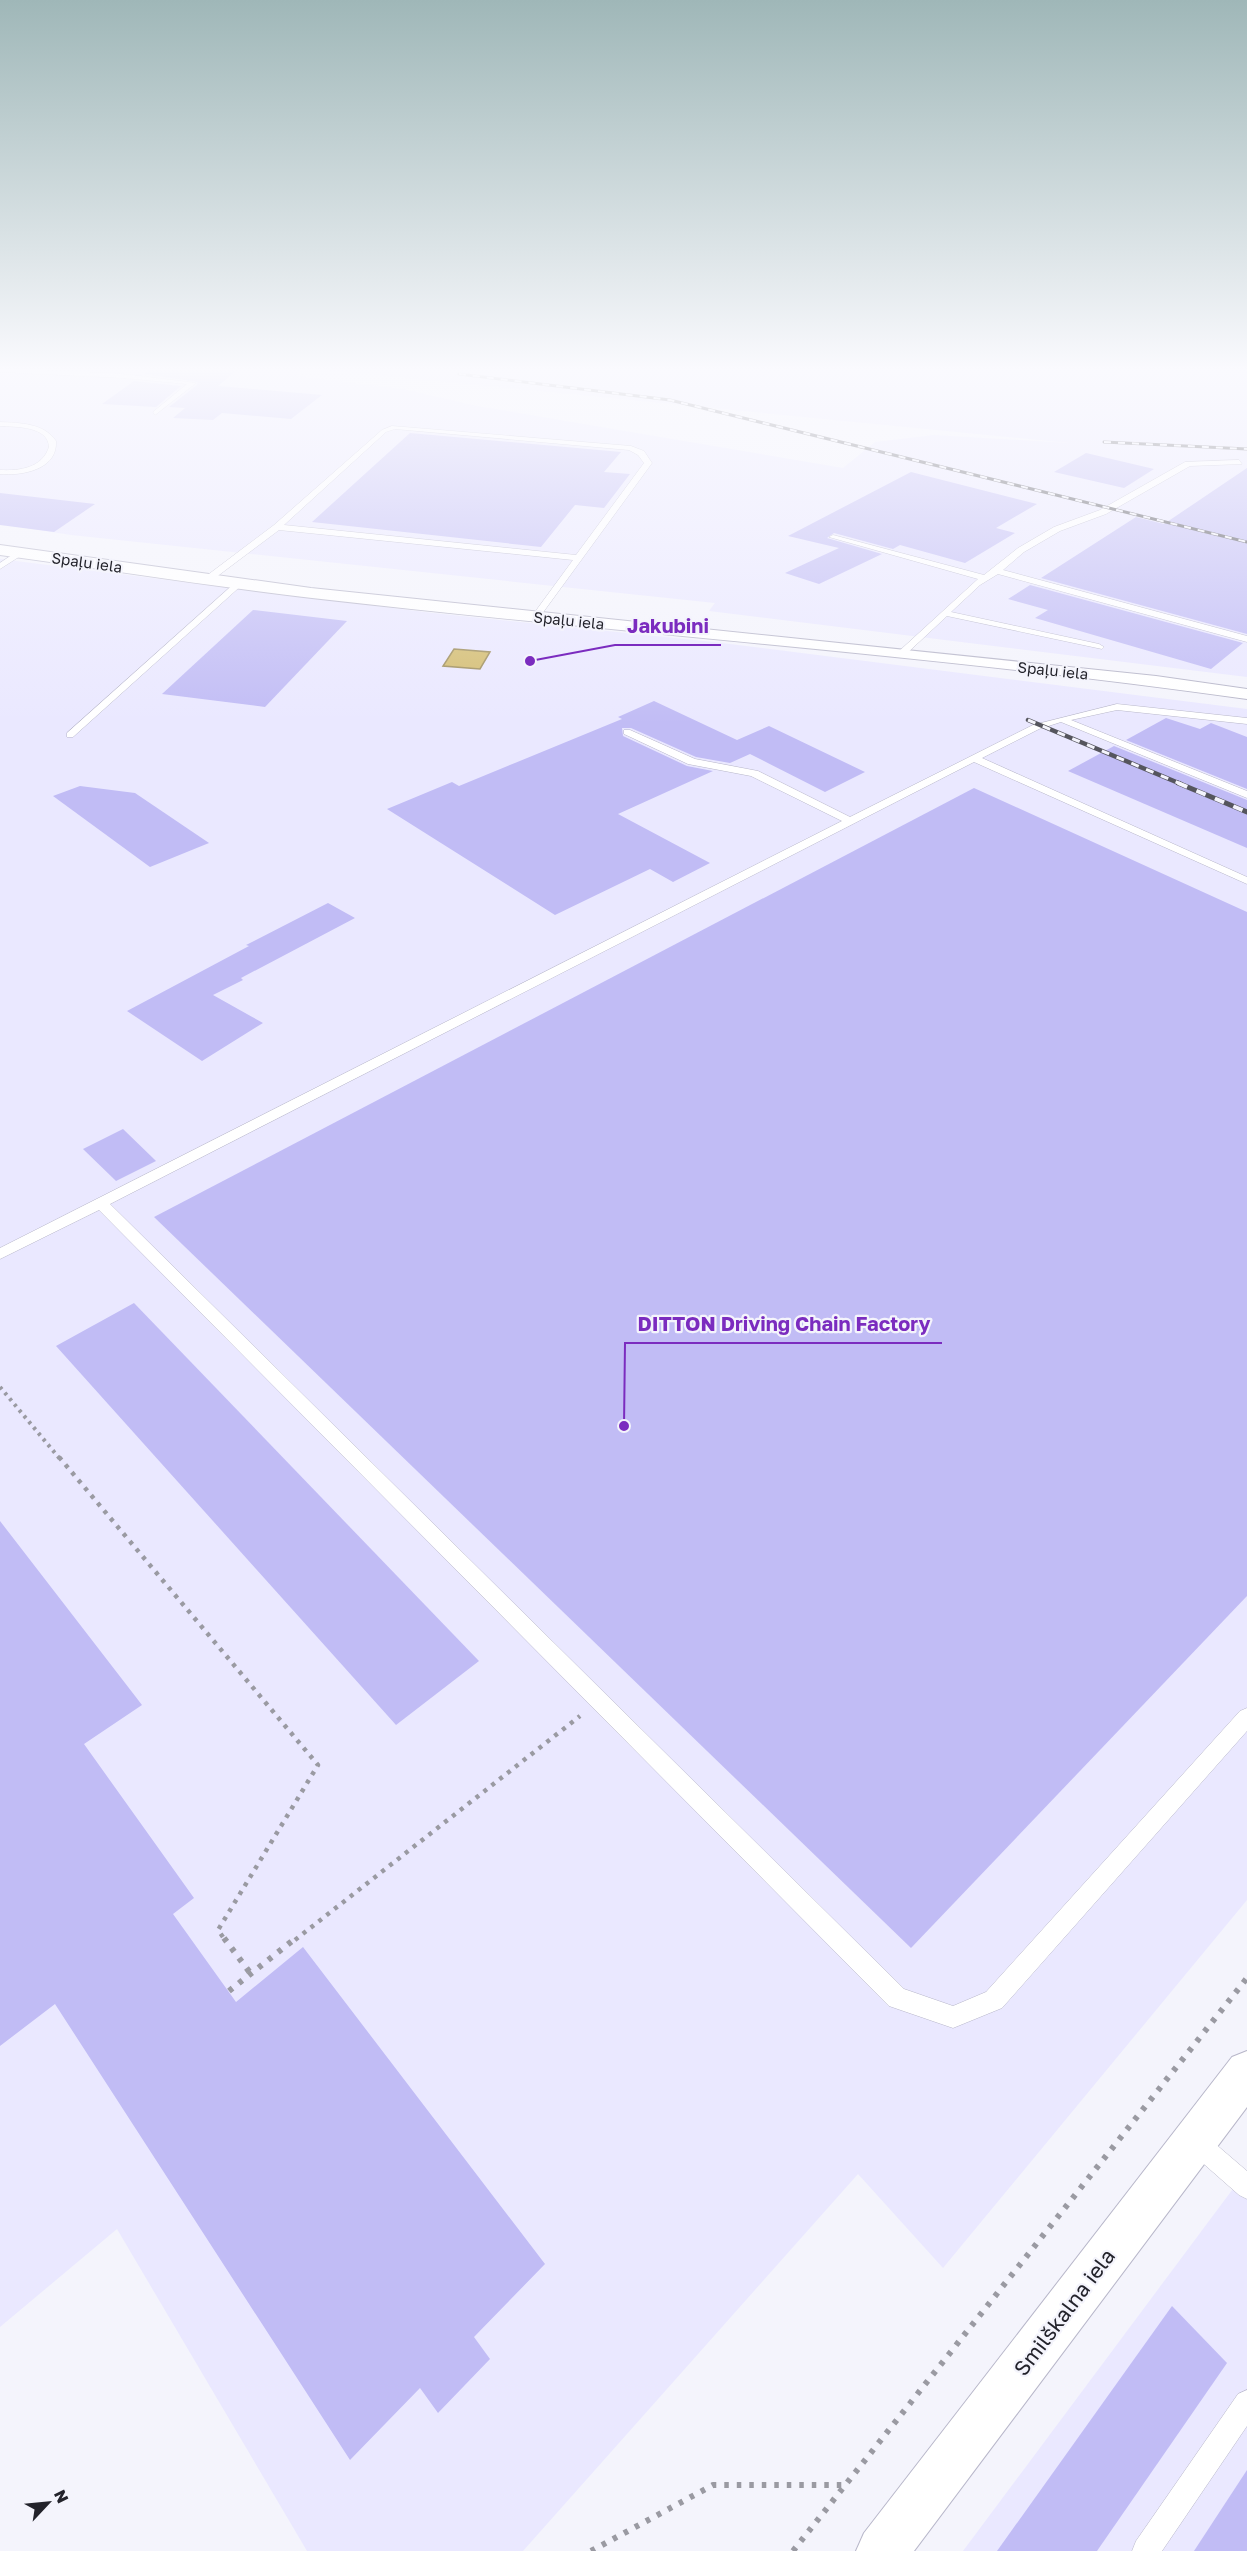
<svg xmlns="http://www.w3.org/2000/svg" width="1247" height="2551" font-family="'Golos Text',sans-serif">
	<style>
		.built { fill: #eae8ff }
		.water { fill: #d3bc6f; stroke: #9e8e5b; stroke-width: 1.5 }
		.building { fill: #c1bcf5 }
		.lines { fill: none; stroke-linecap: round; stroke-linejoin: round }
		.service-casing { stroke: #b7b6c9; stroke-width: 1 }
		.minor-casing { stroke: #b7b6c9; stroke-width: 2 }
		.path-far2 { stroke: #9a9aa2; stroke-width: 4; stroke-dasharray: 3 4.5; stroke-linecap: butt }
		.path-far1 { stroke: #9a9aa2; stroke-width: 4.5; stroke-dasharray: 4 6; stroke-linecap: butt }
		.path { stroke: #9a9aa2; stroke-width: 6; stroke-dasharray: 4.5 8; stroke-linecap: butt }
		.service { fill: #fff; fill-rule: evenodd }
		.minor { fill: #fff; fill-rule: evenodd }
		.rail-far2-casing { stroke: #55555d; stroke-width: 3 }
		.rail-far1-casing { stroke: #55555d; stroke-width: 4.5 }
		.rail-casing { stroke: #55555d; stroke-width: 5 }
		.rail-far2 { stroke: #f4f4fc; stroke-width: 2; stroke-dasharray: 7; stroke-linecap: butt }
		.rail-far1 { stroke: #f4f4fc; stroke-width: 3; stroke-dasharray: 8; stroke-linecap: butt }
		.rail { stroke: #f4f4fc; stroke-width: 4; stroke-dasharray: 10; stroke-linecap: butt }
		.labels { text-anchor: middle; dominant-baseline: central; stroke-width: 4.5; stroke-linejoin: round; paint-order: stroke }
		.far-street-label { font-size: 15px; fill: #23232b; stroke: #f4f4fc }
		.near-street-label { font-size: 21px; fill: #23232b; stroke: #f4f4fc }
		.leader { fill: none; stroke: #7b2cbf; stroke-width: 2 }
		.callout-dot { fill: #7b2cbf; stroke: #f4f4fc; stroke-width: 2 }
		.callout-label { font-size: 20px; text-anchor: middle; font-weight: bold; fill: #7b2cbf; stroke: #f4f4fc; stroke-width: 4.5; stroke-linejoin: round; paint-order: stroke }
	</style>
	<rect width="100%" height="100%" fill="#f4f4fc"/>
	<!-- built -->
	<g class="built">
		<polygon points="0,367 269,367 302,371 296,376 403,389 477,406 843,468 875,442 934,435 1069,443 294,367 1247,367 1247,677 709,611 715,603 71,535 0,524"/>
		<polygon points="0,559 433,613 714,642 1247,709 1247,1900 943,2268 858,2174 523,2551 307,2551 117,2229 0,2327"/>
		<polygon points="1247,2170 1247,2551 963,2551"/>
	</g>
	<!-- water -->
	<polygon class="water" points="454,649 490,652 480,669 443,666"/>
	<!-- building -->
	<g class="building">
		<polygon points="153,367 241,367 218,386 322,395 291,419 222,413 213,420 173,418 185,408 169,407 197,385 198,382 144,374"/>
		<polygon points="134,381 181,386 156,407 102,404"/>
		<polygon points="410,433 621,452 604,472 630,474 604,508 575,505 541,547 312,522"/>
		<polygon points="1086,453 1154,469 1124,488 1054,472"/>
		<polygon points="1247,468 1247,634 1041,578 1136,517 1164,524"/>
		<polygon points="911,472 1037,504 996,528 1015,533 965,563 900,545 893,549 834,533 827,538 882,554 819,584 785,573 839,548 788,536"/>
		<polygon points="0,493 95,504 54,532 0,525"/>
		<polygon points="1030,585 1243,643 1211,669 1035,618 1048,610 1008,599"/>
		<polygon points="253,610 347,621 265,707 162,694"/>
		<polygon points="654,701 737,740 769,726 865,772 825,792 750,754 730,763 696,757 631,728 622,728 623,736 687,766 713,771 618,814 710,863 673,882 650,869 555,915 387,809 452,782 459,786 622,719 618,717"/>
		<polygon points="1166,718 1200,729 1211,723 1247,737 1247,789 1126,740"/>
		<polygon points="1114,746 1247,800 1247,848 1068,771"/>
		<polygon points="80,786 135,793 209,843 150,867 53,796"/>
		<polygon points="974,788 1247,912 1247,1596 911,1948 154,1217"/>
		<polygon points="328,903 355,918 241,978 243,980 213,995 263,1023 202,1061 127,1011 249,946 246,945"/>
		<polygon points="123,1129 156,1161 116,1181 83,1149"/>
		<polygon points="134,1303 479,1661 396,1725 56,1346"/>
		<polygon points="0,1521 142,1705 84,1744 194,1898 173,1914 236,2002 303,1947 545,2264 474,2337 490,2359 438,2413 420,2388 350,2460 55,2004 0,2046"/>
		<polygon points="1172,2306 1227,2363 1097,2551 997,2551"/>
		<polygon points="1247,2470 1247,2551 1194,2551"/>
	</g>
	<g class="lines">
		<!-- service casing -->
		<g class="service-casing">
			<g id="service">
				<polygon points="0,368 123,374 196,383 155,415 153,412 187,384 123,378 0,372"/>
				<path d="M0,422C20,423 44,423 56,441C58,470 21,476 0,474V470C20,471 42,468 49,447C48,426 16,427 0,426Z"/>
				<path d="M392,426L631,446L644,451L652,463L539,618L532,616L573,560L279,530L211,581H205V577L274,525L382,430ZM395,429L629,450L638,455L644,463L576,555L284,525L386,432Z"/>
				<polygon points="1239,460 1242,464 1190,466 1106,514 1060,531 1024,552 1003,570 1247,636 1247,642 998,574 980,585 951,612 1099,644 1104,647 1102,649 947,616 903,657 897,657 897,653 978,579 829,537 833,535 984,575 1018,548 1054,527 1100,510 1185,462"/>
				<polygon points="18,551 25,553 0,569 0,563"/>
				<polygon points="236,582 243,584 73,737 67,737 67,733"/>
				<polygon points="1117,704 1247,718 1247,724 1117,710 1071,720 1247,791 1247,798 1061,722 1039,729 982,758 1247,877 1247,884 974,762 110,1204 904,1989 953,2006 986,1992 1240,1711 1247,1708 1247,1731 1002,2008 953,2028 889,2006 99,1210 0,1259 0,1248 842,821 751,776 688,764 624,734 624,730 630,730 695,759 758,771 850,817 1033,725"/>
				<polygon points="1197,2131 1205,2135 1247,2171 1247,2199 1239,2195 1189,2151 1185,2143 1189,2135"/>
				<polygon points="1247,2390 1247,2426 1162,2551 1132,2551 1136,2541 1238,2394"/>
			</g>
		</g>
		<!-- minor casing -->
		<g class="minor-casing">
			<g id="minor">
				<path d="M0,545L311,588L1156,676L1247,689V699C937,655 624,634 312,598C208,586 104,569 0,555Z"/>
				<polygon points="1247,2051 1247,2107 914,2551 856,2551 864,2533 1232,2057"/>
			</g>
		</g>
		<!-- path-far2 -->
		<polyline class="path-far2" points="0,1387 60,1459"/>
		<!-- path-far1 -->
		<g class="path-far1">
			<polyline points="59,1457 318,1765 218,1930 225,1940"/>
			<polyline points="295,1940 580,1716"/>
		</g>
		<!-- path -->
		<g class="path">
			<polyline points="224,1938 251,1974"/>
			<polyline points="229,1991 296,1938"/>
			<polyline points="591,2551 713,2485 844,2485"/>
			<polyline points="793,2551 1247,1978"/>
		</g>
		<!-- service -->
		<use href="#service" class="service"/>
		<!-- minor -->
		<use href="#minor" class="minor"/>
		<!-- rail-far2 casing -->
		<g class="rail-far2-casing">
			<g id="rail-far2">
				<polyline points="459,374 670,400 1247,542"/>
				<polyline points="1104,442 1247,449"/>
			</g>
		</g>
		<!-- rail-far1 casing -->
		<g class="rail-far1-casing">
			<polyline id="rail-far1" points="1028,720 1181,784"/>
		</g>
		<!-- rail casing -->
		<g class="rail-casing">
			<polyline id="rail" points="1178,783 1247,812"/>
		</g>
		<!-- rail-far2 -->
		<use href="#rail-far2" class="rail-far2"/>
		<!-- rail-far1 -->
		<use href="#rail-far1" class="rail-far1"/>
		<!-- rail -->
		<use href="#rail" class="rail"/>
	</g>
	<!-- sky -->
	<linearGradient id="sky" x2="0" y2="1"><stop stop-color="#9fb7b8"/><stop offset="0.51" stop-color="#fafafe"/><stop offset="1" stop-color="#fafafe" stop-opacity="0"/></linearGradient>
	<rect width="1247" height="724" fill="url(#sky)"/>
	<g class="labels">
		<!-- far-street labels -->
		<g class="far-street-label">
			<text transform="translate(87 562) rotate(8)">Spaļu iela</text>
			<text transform="translate(569 620) rotate(6)">Spaļu iela</text>
			<text transform="translate(1053 670) rotate(6)">Spaļu iela</text>
		</g>
		<!-- near-street labels -->
		<g class="near-street-label">
			<text transform="translate(1064 2312) rotate(-53)">Smilškalna iela</text>
		</g>
	</g>
	<!-- callouts -->
	<path class="leader" d="M530 661L615 645H721M624 1426L625 1343H942"/>
	<g class="callout-dot">
		<circle cx="530" cy="661" r="6"/>
		<circle cx="624" cy="1426" r="6"/>
	</g>
	<g class="callout-label">
		<text x="668" y="633">Jakubini</text>
		<text x="784" y="1331">DITTON Driving Chain Factory</text>
	</g>
	<!-- north arrow -->
	<g transform="translate(48 2503) rotate(64)" stroke="#f4f4fc" stroke-width="4.5" paint-order="stroke">
	<path d="M0-4.5L10 22L0 15L-10 22Z" fill="#23232b"/>
	<text y="-9" font-size="16" font-weight="bold" text-anchor="middle" fill="#23232b">N</text>
	</g>
</svg>
